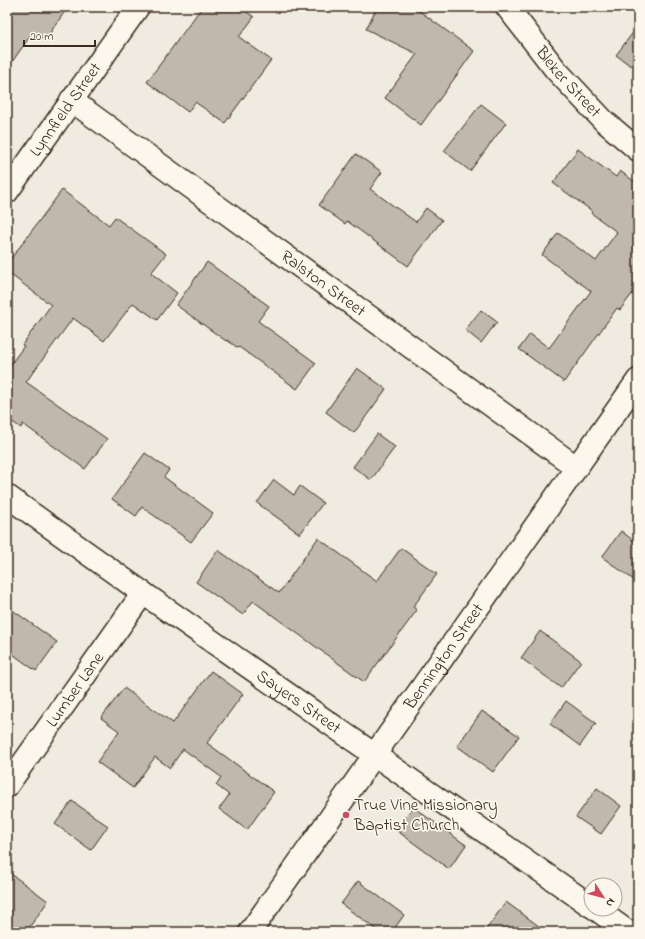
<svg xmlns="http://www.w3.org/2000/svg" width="645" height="939" font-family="'Indie Flower',sans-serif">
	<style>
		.building { fill: #c0b8ad; stroke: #3b2a1e }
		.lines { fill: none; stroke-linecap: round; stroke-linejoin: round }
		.street-casing { stroke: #3b2a1e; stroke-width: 25 }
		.secondary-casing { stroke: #3b2a1e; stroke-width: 25 }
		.street { stroke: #fbf7ec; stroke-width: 22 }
		.secondary { stroke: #fbf7ec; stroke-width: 22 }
		.poi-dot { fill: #d1495b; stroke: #fbf7ec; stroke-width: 1.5 }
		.labels { text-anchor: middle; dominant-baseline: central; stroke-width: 3.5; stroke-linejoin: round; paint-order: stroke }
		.street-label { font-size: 17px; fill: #3b2a1e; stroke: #fbf7ec }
		.poi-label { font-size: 17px; fill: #3b2a1e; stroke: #fbf7ec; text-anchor: start }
	</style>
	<rect width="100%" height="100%" fill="#f0ebe0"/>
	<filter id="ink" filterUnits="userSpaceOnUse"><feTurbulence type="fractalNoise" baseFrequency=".025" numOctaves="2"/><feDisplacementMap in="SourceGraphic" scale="8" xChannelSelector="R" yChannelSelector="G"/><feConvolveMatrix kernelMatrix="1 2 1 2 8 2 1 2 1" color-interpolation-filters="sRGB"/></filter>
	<g filter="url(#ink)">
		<!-- building -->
		<g class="building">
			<polygon points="7,7 68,7 45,40 33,32 7,69"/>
			<polygon points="202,7 240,7 254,17 239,37 271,60 225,123 195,102 188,112 147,82"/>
			<polygon points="377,7 414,7 474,51 421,125 385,98 417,54 366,29"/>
			<polygon points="638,26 638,57 631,66 616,55"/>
			<polygon points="481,104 506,123 470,171 444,151"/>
			<polygon points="578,149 616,177 620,171 638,184 638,286 620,310 617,308 564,382 519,349 530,334 549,348 591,291 542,255 558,233 596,261 617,232 591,213 592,211 553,183"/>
			<polygon points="356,154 382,172 370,189 416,222 426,208 442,220 408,266 347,221 345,224 319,205"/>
			<polygon points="62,190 109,225 115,217 166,254 151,273 177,293 157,320 133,303 104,341 73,318 26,382 107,439 85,469 23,424 21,428 7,418 7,369 24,346 22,345 51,305 7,272 7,264"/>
			<polygon points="207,262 269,306 258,321 316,363 297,389 239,347 238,348 227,340 226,341 176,305"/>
			<polygon points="481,310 497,322 481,343 465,330"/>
			<polygon points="357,368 386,389 354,433 326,412"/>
			<polygon points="377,434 395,447 371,480 353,467"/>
			<polygon points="145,453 169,470 164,477 213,513 191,542 142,507 136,516 112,499"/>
			<polygon points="274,480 294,495 300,486 323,503 300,534 257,503"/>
			<polygon points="621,531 638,544 638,583 602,557"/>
			<polygon points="318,538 377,581 401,548 437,574 413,607 417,610 364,682 253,601 243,615 196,582 218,550 279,593"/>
			<polygon points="7,606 57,642 36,671 7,650"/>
			<polygon points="540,631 581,661 561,688 521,658"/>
			<polygon points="211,671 243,694 207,743 274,792 247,830 219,809 229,795 216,785 221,777 183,749 170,768 155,757 133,788 97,762 119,731 101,718 124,688 173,723"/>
			<polygon points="566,701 596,723 580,746 550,724"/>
			<polygon points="482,711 519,736 493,772 457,746"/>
			<polygon points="597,788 621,806 601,834 576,817"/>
			<polygon points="72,801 108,826 91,850 55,824"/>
			<polygon points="413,807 466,845 449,869 396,830"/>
			<polygon points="7,871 48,901 26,932 18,932 7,924"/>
			<polygon points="358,881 404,915 392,932 380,932 341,904"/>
			<polygon points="506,902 547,932 484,932"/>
		</g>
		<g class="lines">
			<!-- street casing -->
			<g class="street-casing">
				<g id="street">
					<path id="s1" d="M507,7L556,70L604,121L638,150"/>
					<path id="s2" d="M71,100L576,467"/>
					<path id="s3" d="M7,192L138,7"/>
					<path id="s4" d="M7,496L143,593L591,906"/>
					<path id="s5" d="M7,786L143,593"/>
					<polyline points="596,909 628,932"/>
				</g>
			</g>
			<!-- secondary casing -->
			<g class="secondary-casing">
				<g id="secondary">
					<path id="s6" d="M250,932L638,380"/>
				</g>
			</g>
			<!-- street -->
			<use href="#street" class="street"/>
			<!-- secondary -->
			<use href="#secondary" class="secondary"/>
		</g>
	</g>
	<!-- markers -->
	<circle class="poi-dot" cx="346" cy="815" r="4"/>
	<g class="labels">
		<!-- street labels -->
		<g class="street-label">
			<text stroke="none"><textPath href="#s1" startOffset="97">Bleker Street</textPath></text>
			<text stroke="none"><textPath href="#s3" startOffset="101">Lynnfield Street</textPath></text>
			<text stroke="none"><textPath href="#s2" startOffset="312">Ralston Street</textPath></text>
			<text stroke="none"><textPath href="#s6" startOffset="337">Bennington Street</textPath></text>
			<text stroke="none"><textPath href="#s5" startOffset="118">Lumber Lane</textPath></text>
			<text stroke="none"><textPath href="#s4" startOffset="357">Sayers Street</textPath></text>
		</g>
		<!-- poi labels -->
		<g class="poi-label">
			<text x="354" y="805">True Vine Missionary<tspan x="354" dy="20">Baptist Church</tspan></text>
		</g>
	</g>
	<!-- margin -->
	<rect width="645" height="939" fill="none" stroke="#fbf7ec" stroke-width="24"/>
	<rect x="12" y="12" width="621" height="915" fill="none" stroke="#3b2a1e" stroke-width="1.5" filter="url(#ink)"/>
	<!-- north arrow -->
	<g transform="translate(603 897) rotate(126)"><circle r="19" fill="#fbf7ec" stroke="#aea59a"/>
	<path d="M0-3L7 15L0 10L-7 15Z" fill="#d1495b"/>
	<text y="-6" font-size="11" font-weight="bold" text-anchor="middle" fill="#3b2a1e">N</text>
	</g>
	<!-- scale -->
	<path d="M24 40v6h71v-6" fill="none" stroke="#3b2a1e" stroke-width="2"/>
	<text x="30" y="40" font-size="12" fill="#3b2a1e" stroke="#fbf7ec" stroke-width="3" paint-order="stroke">20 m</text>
</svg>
